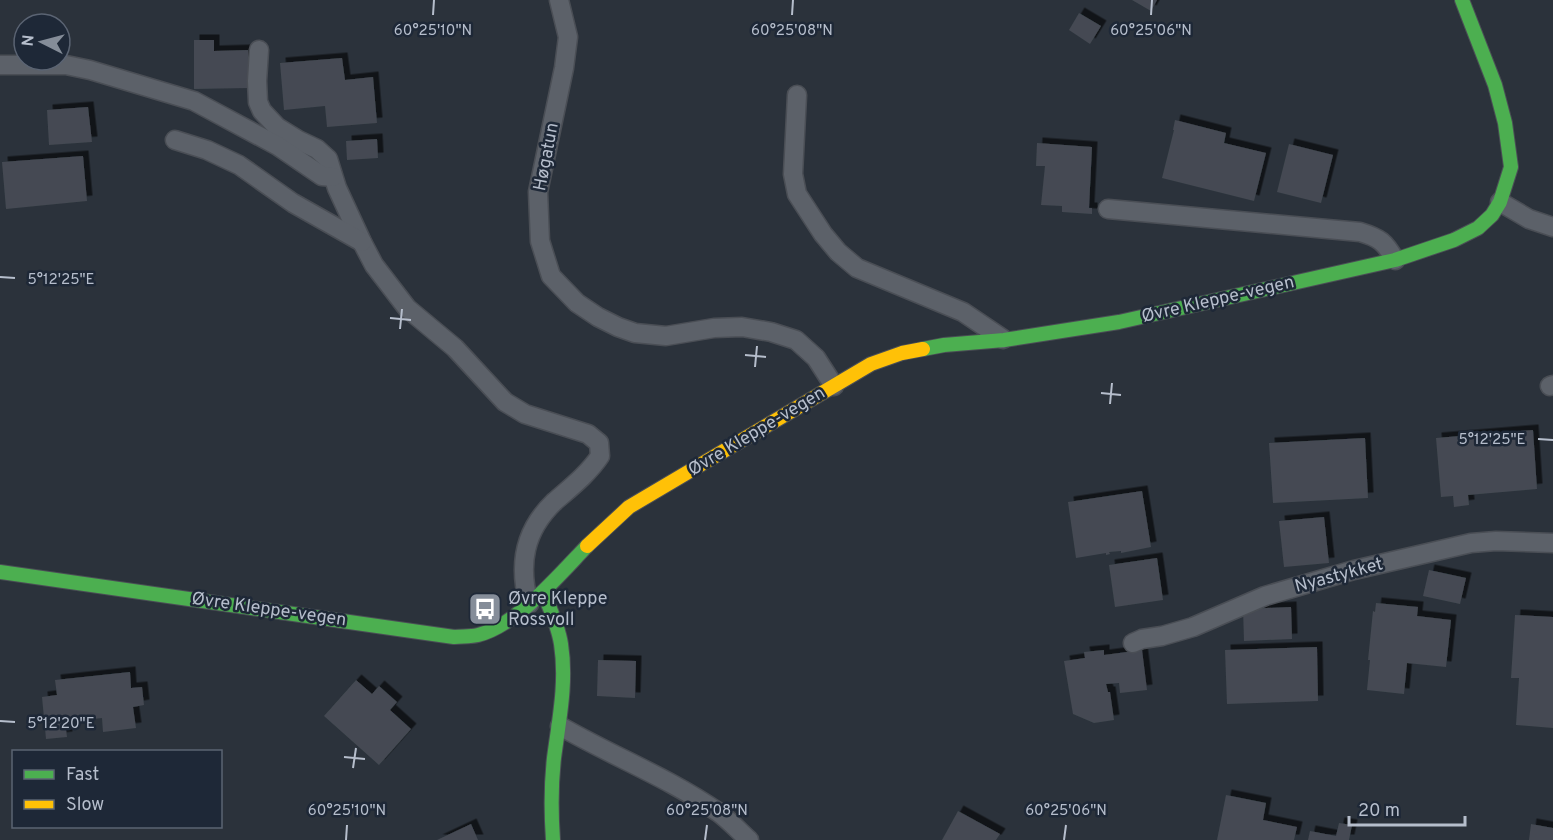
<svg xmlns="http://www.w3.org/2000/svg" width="1553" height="840" font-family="Overpass,sans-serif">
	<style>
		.building { fill: #444a52; filter: url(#shadow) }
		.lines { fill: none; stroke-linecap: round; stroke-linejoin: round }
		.lane-casing { stroke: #4a4e55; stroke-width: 21 }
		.fast-casing { stroke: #4a4e55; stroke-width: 16 }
		.slow-casing { stroke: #4a4e55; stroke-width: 16 }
		.lane { stroke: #5c6169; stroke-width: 18 }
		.fast { stroke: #4caf50; stroke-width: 14 }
		.slow { stroke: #ffc107; stroke-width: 14 }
		.ticks { fill: none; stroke: #b6becc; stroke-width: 2 }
		.labels { text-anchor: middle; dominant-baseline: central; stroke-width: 5; stroke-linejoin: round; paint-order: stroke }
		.street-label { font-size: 18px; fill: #b6becc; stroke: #1e2837 }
		.poi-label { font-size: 18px; fill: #b6becc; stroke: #1e2837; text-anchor: start }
		.ticks-label { font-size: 15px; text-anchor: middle; fill: #b6becc; stroke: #1e2837; stroke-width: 5; stroke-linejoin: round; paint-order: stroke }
	</style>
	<defs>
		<filter id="shadow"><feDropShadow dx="5.5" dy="-5.5" stdDeviation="0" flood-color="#0009"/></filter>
	</defs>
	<rect width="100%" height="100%" fill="#2b323b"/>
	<!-- building -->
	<g class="building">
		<polygon points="1132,0 1157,0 1151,11"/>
		<polygon points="1079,13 1101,26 1090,44 1069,30"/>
		<polygon points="194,40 214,40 214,51 248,50 248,88 194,89"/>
		<polygon points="342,58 345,80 373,77 377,123 327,127 325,106 284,110 280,63"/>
		<polygon points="88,107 92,142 49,145 47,110"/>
		<polygon points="1175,120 1226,133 1224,143 1266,153 1254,201 1162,178 1174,130 1173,130"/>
		<polygon points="377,139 378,158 347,160 346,141"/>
		<polygon points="1037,143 1092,147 1089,208 1092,208 1092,214 1062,212 1062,206 1041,205 1045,166 1036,166"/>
		<polygon points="1289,144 1333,155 1321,203 1277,192"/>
		<polygon points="83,156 87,201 6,209 2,162"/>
		<polygon points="1533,430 1537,489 1468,495 1469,505 1454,507 1453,496 1441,497 1436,438"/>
		<polygon points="1365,438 1368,498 1273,503 1269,443"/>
		<polygon points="1142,491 1151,547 1121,553 1121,551 1109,552 1110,554 1106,555 1106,553 1076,558 1068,502"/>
		<polygon points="1324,517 1329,563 1284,567 1279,521"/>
		<polygon points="1157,558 1163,600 1115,607 1109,565"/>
		<polygon points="1429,570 1466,578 1460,604 1423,596"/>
		<polygon points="1376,603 1418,607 1417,616 1451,620 1446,667 1407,663 1404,694 1367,690 1370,660 1368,660 1373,611 1375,612"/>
		<polygon points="1291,607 1292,639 1244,641 1243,609"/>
		<polygon points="1515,615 1553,617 1553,728 1516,725 1519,678 1511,678"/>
		<polygon points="1317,647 1318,701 1227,704 1225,650"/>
		<polygon points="1104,650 1104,655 1142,650 1147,690 1120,693 1119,683 1106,684 1108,692 1110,692 1114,720 1094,723 1073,714 1064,661 1085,658 1084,652"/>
		<polygon points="598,660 636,661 635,698 597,696"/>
		<polygon points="130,672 131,688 142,687 144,705 133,707 136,728 103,732 102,718 65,722 67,737 46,739 42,697 57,695 55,680"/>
		<polygon points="356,680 372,694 379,686 397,702 390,710 411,729 379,765 324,716"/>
		<polygon points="1226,795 1266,803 1263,820 1297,827 1294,840 1217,840"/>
		<polygon points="958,811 1000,834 996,840 942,840"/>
		<polygon points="1339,823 1352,825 1349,840 1308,840 1310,831 1336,836"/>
		<polygon points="471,824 478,840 437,840"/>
		<polygon points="1531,824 1553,828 1553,840 1529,840"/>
	</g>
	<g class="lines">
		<!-- lane casing -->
		<g class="lane-casing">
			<g id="lane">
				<polyline points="559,0 568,37 564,68 538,192 540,241 551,276 577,303 598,317 618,327 635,333 666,336 714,328 742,327 771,332 796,340 816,358 834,386"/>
				<path d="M259,50L257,81L258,102L262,111L277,127L298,140L317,149L328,159L337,188L362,242L374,265L407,308L455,348L505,402L525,414L588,434L599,443L600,456C588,474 570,488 554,502C524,531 518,565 529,604"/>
				<polyline points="0,65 66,65 90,70 194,101 278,146 322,176 333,177"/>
				<polyline points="797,95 793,174 797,194 823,234 838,252 857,268 963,312 1003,339"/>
				<polyline points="175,140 207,150 239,165 293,203 362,242"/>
				<polyline points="1500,202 1529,219 1553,227"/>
				<path d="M1108,209L1360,232C1380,238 1385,242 1395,260"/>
				<polyline points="1550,386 1553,385"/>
				<polyline points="1133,643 1142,639 1162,636 1193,627 1265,596 1354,570 1471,543 1496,541 1553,543"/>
				<path d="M560,726C612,756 669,778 718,812C729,820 739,831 749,840"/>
			</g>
		</g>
		<!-- fast casing -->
		<g class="fast-casing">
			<g id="fast">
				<polyline points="923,349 944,345 1004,340 1119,322 1395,260 1454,240 1478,228 1492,215 1500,202 1511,167 1505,123 1495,85 1462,0"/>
				<path d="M0,572L454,637C462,636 470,637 478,635C517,625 559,575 587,546"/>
				<path d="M543,592C550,609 558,625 561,644C567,682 559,720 554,758C551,785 551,812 553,840"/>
			</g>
		</g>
		<!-- slow casing -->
		<g class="slow-casing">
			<polyline id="slow" points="587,546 629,507 871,364 902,353 923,349"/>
		</g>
		<!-- lane -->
		<use href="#lane" class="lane"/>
		<!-- fast -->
		<use href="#fast" class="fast"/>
		<!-- slow -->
		<use href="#slow" class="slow"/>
	</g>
	<!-- ticks -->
	<path class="ticks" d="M433,15L434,0M792,15L793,0M1151,15L1152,0M0,277L15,278M390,318L411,320M400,329L402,309M745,355L766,357M755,367L757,346M1101,393L1121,395M1110,404L1112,383M1538,439L1553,440M0,721L15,722M344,757L365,759M353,768L356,748M346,840L347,825M705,840L707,825M1064,840L1066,825"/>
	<!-- icons -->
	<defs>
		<g id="bus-square" transform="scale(1.725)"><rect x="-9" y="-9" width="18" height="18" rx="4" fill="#858d99" stroke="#1e2837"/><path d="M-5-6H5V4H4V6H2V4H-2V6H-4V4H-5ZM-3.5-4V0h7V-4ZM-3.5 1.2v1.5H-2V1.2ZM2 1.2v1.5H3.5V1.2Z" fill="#fff"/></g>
	</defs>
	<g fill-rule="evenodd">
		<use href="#bus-square" x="485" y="609"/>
	</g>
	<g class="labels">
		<!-- street labels -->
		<g class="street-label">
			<text transform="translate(547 157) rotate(-79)">Høgatun</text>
			<text transform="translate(1218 300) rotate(-13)">Øvre Kleppe-vegen</text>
			<text transform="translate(757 432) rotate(-31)">Øvre Kleppe-vegen</text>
			<text transform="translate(1339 576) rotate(-15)">Nyastykket</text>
			<text transform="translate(269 610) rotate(8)">Øvre Kleppe-vegen</text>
		</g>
		<!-- poi labels -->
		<g class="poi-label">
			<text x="508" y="599">Øvre Kleppe<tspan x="508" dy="21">Rossvoll</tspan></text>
		</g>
	</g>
	<g class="ticks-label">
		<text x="433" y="35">60°25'10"N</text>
		<text x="792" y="35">60°25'08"N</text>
		<text x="1151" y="35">60°25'06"N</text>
		<text x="61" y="284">5°12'25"E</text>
		<text x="1492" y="444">5°12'25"E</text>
		<text x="61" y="728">5°12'20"E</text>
		<text x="347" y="815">60°25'10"N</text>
		<text x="707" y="815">60°25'08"N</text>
		<text x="1066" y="815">60°25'06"N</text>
	</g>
	<!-- legend -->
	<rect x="12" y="750" width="210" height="78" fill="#1e2837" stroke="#5b6473" stroke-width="1.5"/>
	<rect x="24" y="770" width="30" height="9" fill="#4caf50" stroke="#5b6473" stroke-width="1.5"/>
	<text x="66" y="780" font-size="18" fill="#b6becc">Fast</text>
	<rect x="24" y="800" width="30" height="9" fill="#ffc107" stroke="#5b6473" stroke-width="1.5"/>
	<text x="66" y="810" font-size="18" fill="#b6becc">Slow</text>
	<!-- north arrow -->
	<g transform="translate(42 42) rotate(276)"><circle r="28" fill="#1e2837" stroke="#5b6473" stroke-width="1.5"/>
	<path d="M0-4.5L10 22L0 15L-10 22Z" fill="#858d99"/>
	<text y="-9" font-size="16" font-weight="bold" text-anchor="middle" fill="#b6becc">N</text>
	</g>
	<!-- scale -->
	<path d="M1349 816v9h116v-9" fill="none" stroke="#b6becc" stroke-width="3"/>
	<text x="1358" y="816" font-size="18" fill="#b6becc" stroke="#1e2837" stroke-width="4.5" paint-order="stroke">20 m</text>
</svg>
